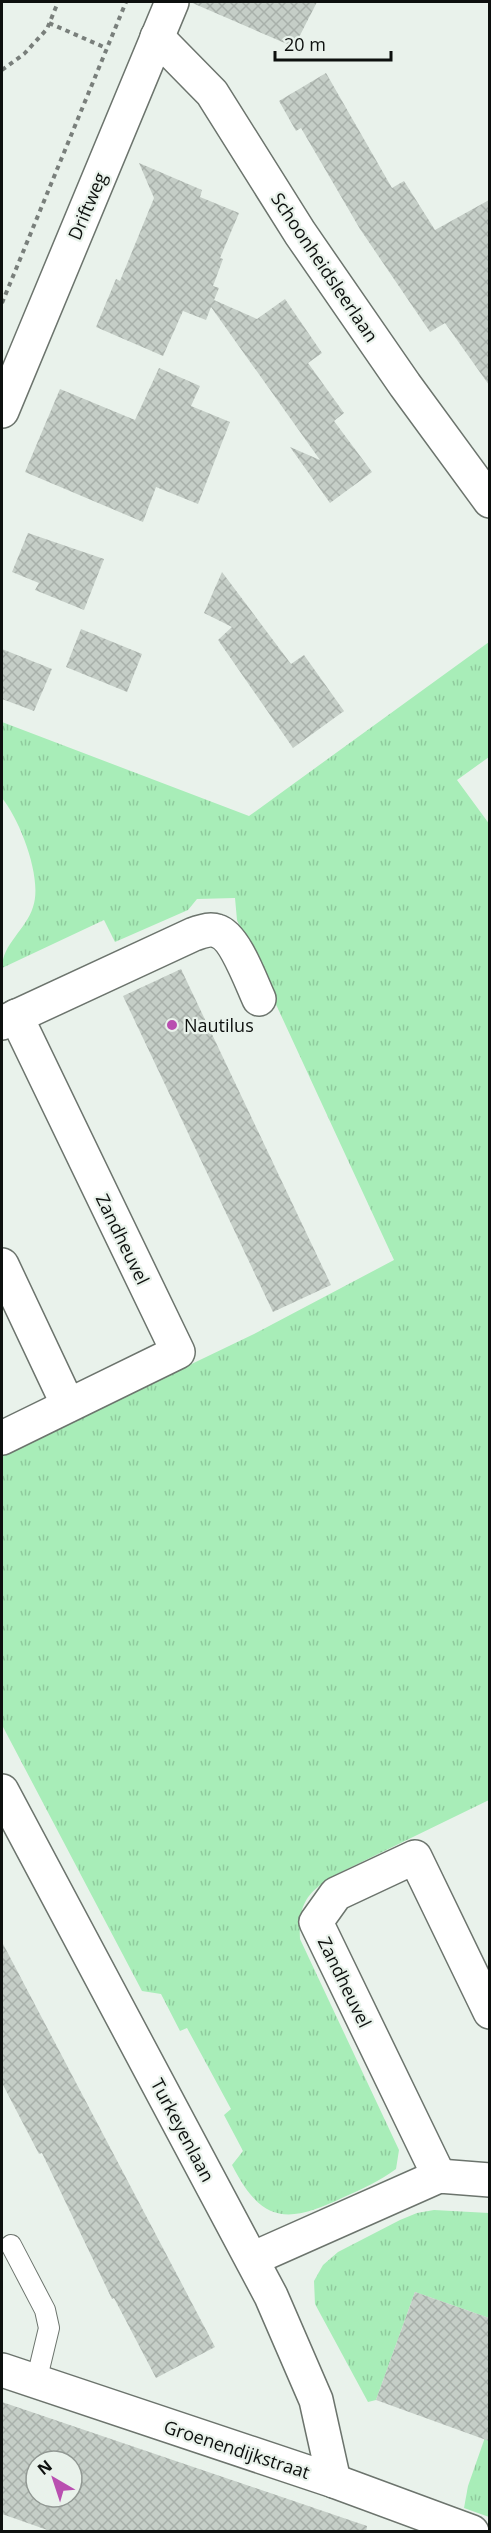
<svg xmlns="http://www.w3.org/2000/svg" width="491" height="2533" font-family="'Open Sans',sans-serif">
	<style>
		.grass { fill: url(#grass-tufts) }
		.building { fill: url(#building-cross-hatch); fill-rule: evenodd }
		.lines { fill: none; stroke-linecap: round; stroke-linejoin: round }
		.lane-casing { stroke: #6c746d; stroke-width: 22 }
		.street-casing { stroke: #6c746d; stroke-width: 36 }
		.secondary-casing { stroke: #6c746d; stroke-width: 36 }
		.path { stroke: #797f7b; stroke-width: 4; stroke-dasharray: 4.5 4.5; stroke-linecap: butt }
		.lane { stroke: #fff; stroke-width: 20 }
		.street { stroke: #fff; stroke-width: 33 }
		.secondary { stroke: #fff; stroke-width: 33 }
		.poi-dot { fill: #b94fb0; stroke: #e9f2eb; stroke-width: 2 }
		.labels { text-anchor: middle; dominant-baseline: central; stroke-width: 4.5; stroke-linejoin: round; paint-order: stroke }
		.street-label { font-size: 18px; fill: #0d100e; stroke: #e9f2eb }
		.poi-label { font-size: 18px; fill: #0d100e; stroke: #e9f2eb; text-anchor: start }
	</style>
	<defs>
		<pattern id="grass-tufts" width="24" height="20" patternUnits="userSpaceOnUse" patternTransform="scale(1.5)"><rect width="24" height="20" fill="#a8edb8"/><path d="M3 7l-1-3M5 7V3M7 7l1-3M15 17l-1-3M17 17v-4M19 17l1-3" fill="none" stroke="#8fca9d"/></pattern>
		<pattern id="building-cross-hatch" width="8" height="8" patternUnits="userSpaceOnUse" patternTransform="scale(1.5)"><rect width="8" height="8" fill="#c5cec7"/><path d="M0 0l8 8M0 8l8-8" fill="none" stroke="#a8b0aa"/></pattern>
	</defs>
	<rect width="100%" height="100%" fill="#e9f2eb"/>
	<!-- grass -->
	<g class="grass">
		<path d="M489,642V757L457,780L490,825L489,1800L337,1874C307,1892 298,1903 300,1939L399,2150L396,2169C380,2181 362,2189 344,2197C288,2224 262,2224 232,2165L243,2151L224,2115L231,2109L187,2028L180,2031L161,1994L142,1991L2,1725V1455L254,1334L394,1260L237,920L235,898L197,899L188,910L115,942L104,920L2,968C2,944 26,930 33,907C43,879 20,820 2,798V722L249,816Z"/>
		<polygon points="434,2210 489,2213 489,2318 415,2292 376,2400 368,2402 315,2304 314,2281 323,2265 338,2252 400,2220 417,2213"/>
		<polygon points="489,2426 489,2517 464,2508 468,2486"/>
	</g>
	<!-- building -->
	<g class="building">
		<polygon points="190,2 317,2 294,47"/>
		<polygon points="326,73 392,188 404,181 435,230 489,200 489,385 445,323 430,332 360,229 301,128 296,131 279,101"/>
		<polygon points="139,163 202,190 200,197 239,213 220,258 223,259 213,286 219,288 214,300 257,319 285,299 322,353 308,363 344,413 334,421 372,472 330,503 290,447 320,460 211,307 206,320 183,311 163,356 96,327 116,279 120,281 154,198"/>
		<polygon points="159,368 200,386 191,406 230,422 198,504 156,487 143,522 25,472 60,389 135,420"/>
		<polygon points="28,533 104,559 84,610 35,590 39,583 12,572"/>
		<polygon points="222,572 291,664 304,655 344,711 293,748 218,640 232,627 204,613"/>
		<polygon points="81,629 142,654 127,692 66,667"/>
		<polygon points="2,649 52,669 34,711 2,699"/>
		<polygon points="181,969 331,1285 273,1312 123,996"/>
		<polygon points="2,1942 215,2347 156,2378 114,2298 112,2299 42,2153 39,2154 2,2083"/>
		<polygon points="415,2292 489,2318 489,2441 376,2400"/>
		<path d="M2,2402L367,2526L366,2532H53L2,2514ZM36,2461H72V2497H36Z"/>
	</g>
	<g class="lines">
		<!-- lane casing -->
		<g class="lane-casing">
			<polyline id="lane" points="11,2245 45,2310 49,2328 36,2382"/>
		</g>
		<!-- street casing -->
		<g class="street-casing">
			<g id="street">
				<polyline points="157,37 212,93 300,233 405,385 490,501"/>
				<path d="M2,1023L194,934C201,932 209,928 217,931C235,936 251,982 259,999"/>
				<polyline points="2,1265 68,1405"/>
				<polyline points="2,1438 178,1352 16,1016"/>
				<polyline points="2,1791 271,2296 316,2400 334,2481"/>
				<polyline points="439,2176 316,1922 336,1894 415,1857 490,2012"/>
				<polyline points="252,2259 439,2176 490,2180"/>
				<polyline points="2,2370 334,2481 472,2532"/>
			</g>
		</g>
		<!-- secondary casing -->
		<g class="secondary-casing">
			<polyline id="secondary" points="2,411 172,2"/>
		</g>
		<!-- path -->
		<g class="path">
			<polyline points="49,23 106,48"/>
			<polyline points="2,70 24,54 47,29 58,2"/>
			<polyline points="2,303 126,2"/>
		</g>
		<!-- lane -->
		<use href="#lane" class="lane"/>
		<!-- street -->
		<use href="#street" class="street"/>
		<!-- secondary -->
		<use href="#secondary" class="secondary"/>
	</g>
	<!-- markers -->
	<circle class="poi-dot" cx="172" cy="1025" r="6"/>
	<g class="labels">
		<!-- street labels -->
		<g class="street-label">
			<text transform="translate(87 206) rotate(-67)">Driftweg</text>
			<text transform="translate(325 267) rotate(56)">Schoonheidsleerlaan</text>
			<text transform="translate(123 1239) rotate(64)">Zandheuvel</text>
			<text transform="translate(345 1982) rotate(64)">Zandheuvel</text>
			<text transform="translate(183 2130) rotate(62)">Turkeyenlaan</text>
			<text transform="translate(237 2449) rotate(18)">Groenendijkstraat</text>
		</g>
		<!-- poi labels -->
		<g class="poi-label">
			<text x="184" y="1025">Nautilus</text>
		</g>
	</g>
	<!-- border -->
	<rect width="491" height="2533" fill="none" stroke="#0d100e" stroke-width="6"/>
	<!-- north arrow -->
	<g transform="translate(54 2479) rotate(321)"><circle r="28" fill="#e9f2eb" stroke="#919893" stroke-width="1.5"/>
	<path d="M0-4.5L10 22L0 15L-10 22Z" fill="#b94fb0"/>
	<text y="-9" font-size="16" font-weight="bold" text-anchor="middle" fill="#0d100e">N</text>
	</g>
	<!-- scale -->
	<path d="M275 51v9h116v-9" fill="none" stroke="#0d100e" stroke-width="3"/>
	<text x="284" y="51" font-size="18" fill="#0d100e" stroke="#e9f2eb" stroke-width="4.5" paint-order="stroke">20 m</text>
</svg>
